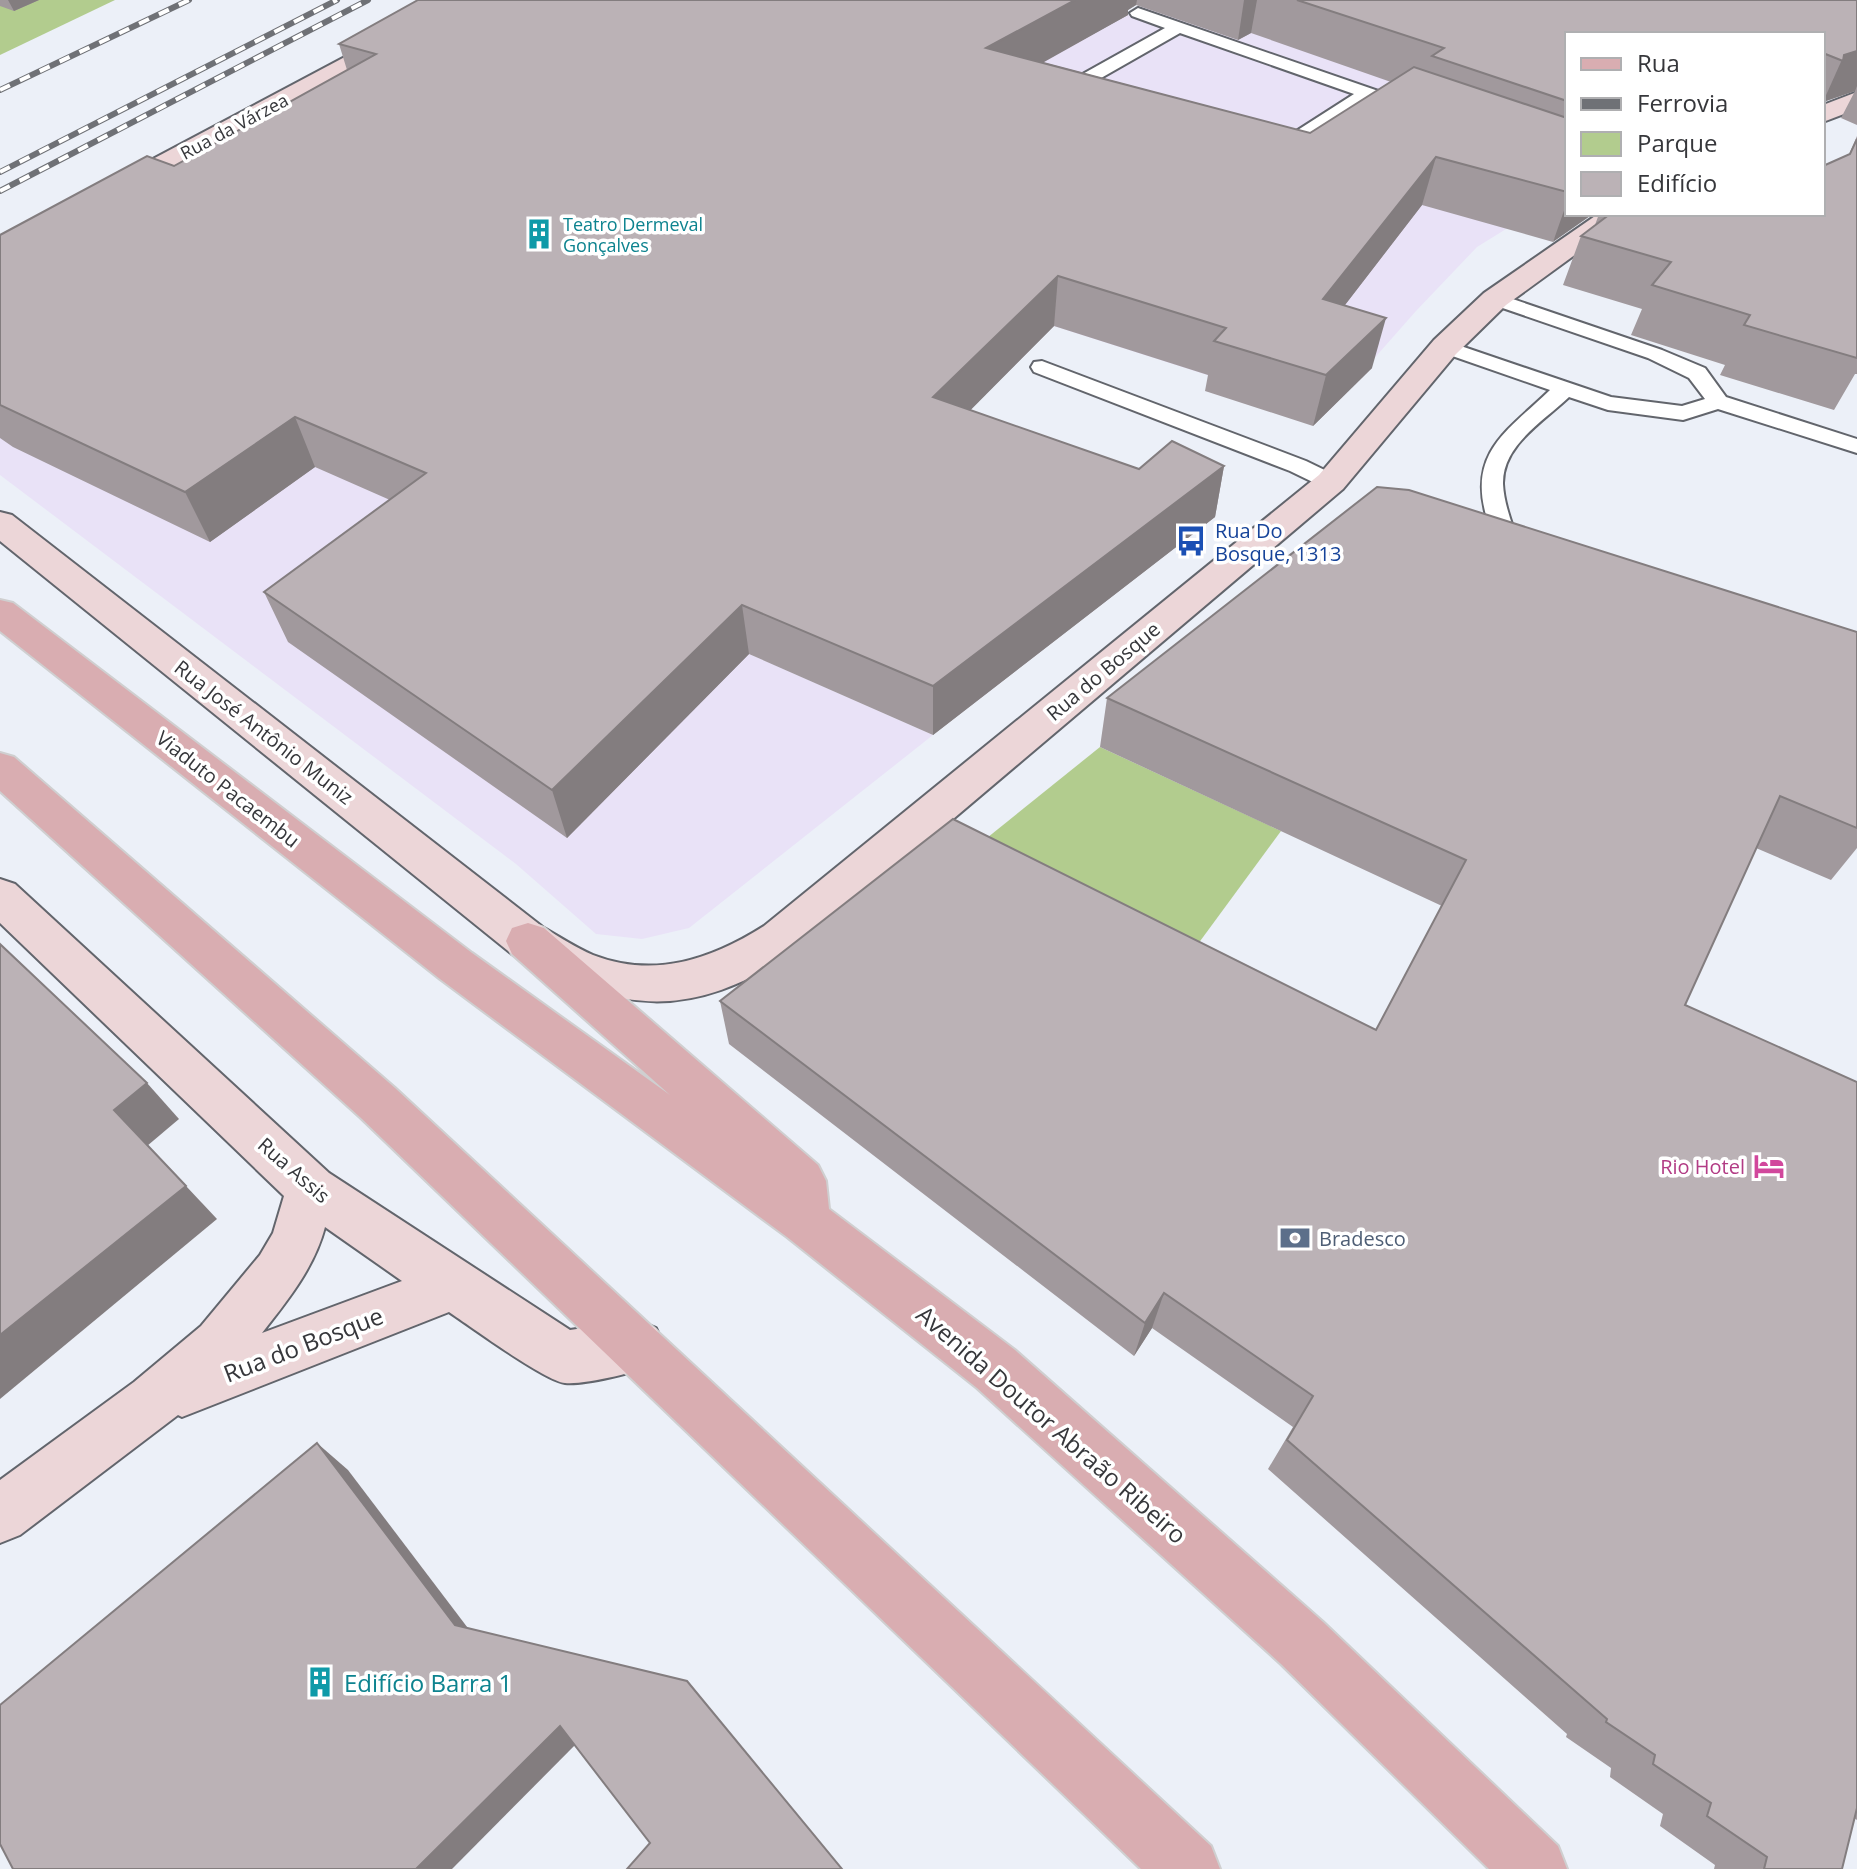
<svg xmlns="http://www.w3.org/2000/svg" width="1857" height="1869" font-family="'Open Sans',sans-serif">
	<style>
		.commercial { fill: #e9e2f7 }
		.green { fill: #b2cc8e }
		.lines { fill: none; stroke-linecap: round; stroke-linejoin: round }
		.lane-casing { stroke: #62656c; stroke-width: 4 }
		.secondary-casing { stroke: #62656c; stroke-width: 4 }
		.primary-casing { stroke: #cfcfd0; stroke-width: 4 }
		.lane { fill: #fff; fill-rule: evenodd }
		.secondary { fill: #ecd6d8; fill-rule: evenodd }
		.primary { fill: #d9adb1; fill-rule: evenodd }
		.rail-casing { stroke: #6f7176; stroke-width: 6 }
		.rail { stroke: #fff; stroke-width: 4; stroke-dasharray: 11; stroke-linecap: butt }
		.wall { fill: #a1999d; fill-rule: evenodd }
		.shaded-wall { fill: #837d7f }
		.building { fill: #bbb2b6; stroke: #837d7f; stroke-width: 2 }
		.labels { text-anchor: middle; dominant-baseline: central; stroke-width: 7; stroke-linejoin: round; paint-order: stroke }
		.far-street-label { font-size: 18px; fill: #36373b; stroke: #fff }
		.far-culture-label { font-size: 18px; fill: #0d838f; stroke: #fff; text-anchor: start }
		.transit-label { font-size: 20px; fill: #164399; stroke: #fff; text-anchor: start }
		.street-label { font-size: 20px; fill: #36373b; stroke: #fff }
		.hotel-label { font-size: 20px; fill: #b23c85; stroke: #fff; text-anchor: end }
		.service-label { font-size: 20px; fill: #4e5e75; stroke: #fff; text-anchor: start }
		.near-street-label { font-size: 24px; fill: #36373b; stroke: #fff }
		.near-culture-label { font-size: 24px; fill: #0d838f; stroke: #fff; text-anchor: start }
	</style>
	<rect width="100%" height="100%" fill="#ecf0f8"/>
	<!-- commercial -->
	<polygon class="commercial" points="1155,0 1544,0 1519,221 1477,247 1416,311 1326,413 978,302 652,611 933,735 689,928 642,939 596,934 516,864 0,475 0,281 1090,36"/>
	<!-- green -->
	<g class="green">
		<polygon points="0,0 115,0 0,55"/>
		<polygon points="1100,747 1281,831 1173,978 952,866"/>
	</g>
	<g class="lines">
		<!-- lane casing -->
		<g class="lane-casing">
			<g id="lane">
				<polygon points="1138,8 1413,103 1416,107 1407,112 1369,99 1288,152 1268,154 1265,150 1268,146 1276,144 1354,94 1180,33 1066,98 1054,98 1051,94 1054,90 1165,28 1132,16 1130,13"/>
				<path d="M1495,293L1662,350L1705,368L1726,397L1857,439V453L1718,409L1683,420L1608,410L1569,397C1544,421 1502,445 1503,484C1504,505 1513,526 1519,545L1516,551H1498C1492,540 1489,527 1486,515C1468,451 1510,429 1550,390L1438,351L1434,347L1438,343H1452L1611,397L1682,406L1705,399L1689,378L1648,358L1488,303L1485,299L1488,295Z"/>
				<polygon points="1042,361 1306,461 1339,477 1343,482 1339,487 1323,487 1290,471 1034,372 1031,367 1034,362"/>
			</g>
		</g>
		<!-- secondary casing -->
		<g class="secondary-casing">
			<g id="secondary">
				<polygon points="452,0 481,0 477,5 122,198 112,200 102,198 98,192 102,186"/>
				<polygon points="1857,92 1857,109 1823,122 1823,105"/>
				<path d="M1598,214H1631L1506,305L1456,354L1343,489L796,952C687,1021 622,1014 512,954L0,541V512L12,515L544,928C560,937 576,948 593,955C655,979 712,959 764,926L1319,475L1434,340L1484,293Z"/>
				<path d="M0,879L15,884L329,1173L570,1330L637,1320L656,1328L664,1346L656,1364C638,1372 584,1385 565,1383C545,1381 470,1326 449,1312L182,1417L178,1415L20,1535L0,1543V1480L134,1382L201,1326L260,1255L273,1233L284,1196L0,923ZM325,1227L402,1281L262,1333C288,1300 314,1268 325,1227Z"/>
			</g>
		</g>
		<!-- primary casing -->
		<g class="primary-casing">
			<g id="primary">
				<polygon points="0,600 13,603 472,953 670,1095 512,954 506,941 512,928 528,923 544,928 818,1165 826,1181 829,1209 1015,1350 1323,1622 1558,1846 1567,1869 1489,1869 1281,1664 977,1388 787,1237 440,979 0,631"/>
				<polygon points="0,753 14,757 395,1088 1211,1846 1220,1869 1141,1869 361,1118 0,791"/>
			</g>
		</g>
		<!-- lane -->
		<use href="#lane" class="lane"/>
		<!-- secondary -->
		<use href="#secondary" class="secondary"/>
		<!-- primary -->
		<use href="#primary" class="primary"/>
		<!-- rail casing -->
		<g class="rail-casing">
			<g id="rail">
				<polyline points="0,90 189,0"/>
				<polyline points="0,172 337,0"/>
				<polyline points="0,191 368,0"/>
			</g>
		</g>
		<!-- rail -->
		<use href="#rail" class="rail"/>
	</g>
	<!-- wall -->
	<g class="wall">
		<polygon points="0,0 39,0 14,11 0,6"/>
		<path d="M418,0H1857V125L1841,118L1855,91L1823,102V34H1567V214L1553,242L1422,205L1345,305L1372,368L1313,426L1205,391L1208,375L1054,326L970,410L1139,469L1224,466L1215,517L933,735L749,654L567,838L288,642L264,592L390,500L315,467L210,542L13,447L0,438V235L174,166L347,70L339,44ZM1136,5L1238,40L1251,33L1391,82L1310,133L1042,62L1128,15V10Z"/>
		<polygon points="1857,136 1857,374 1855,374 1834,410 1720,375 1725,365 1631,335 1642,309 1563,285 1581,236 1595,225 1599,214 1823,214"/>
		<polygon points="1857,632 1857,848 1831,880 1756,848 1685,1005 1857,1082 1857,1820 1854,1818 1842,1869 1714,1869 1715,1865 1660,1826 1663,1814 1610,1777 1611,1768 1566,1737 1567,1734 1268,1469 1293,1427 1152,1328 1134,1356 729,1044 720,1001 1376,1030 1442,906 1100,747 1107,698"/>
	</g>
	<!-- shaded-wall -->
	<g class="shaded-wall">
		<polygon points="8,0 39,0 14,11"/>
		<polygon points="1075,0 1137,0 1136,5 1128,10 1128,15 985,95 986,48"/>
		<polygon points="1244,0 1257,0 1251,33 1238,40"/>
		<polygon points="1857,51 1857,86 1855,91 1823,102 1844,55"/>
		<polygon points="1436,157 1422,205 1311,349 1323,299"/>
		<polygon points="1567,202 1567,214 1593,214 1553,242"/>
		<polygon points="1058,276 1054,326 933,448 933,397"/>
		<polygon points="1386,318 1372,368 1313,426 1326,375"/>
		<polygon points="295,417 315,467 210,542 185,492"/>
		<polygon points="1224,466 1215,517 933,735 933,686"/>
		<polygon points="742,605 749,654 567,838 552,790"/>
		<polygon points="147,1083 179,1119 147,1146 114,1110"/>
		<polygon points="186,1186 217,1219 0,1399 0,1335"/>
		<polygon points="1164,1293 1152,1328 1134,1356 1145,1323"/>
		<polygon points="317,1443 348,1470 480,1644 455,1625"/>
		<polygon points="560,1726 580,1740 452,1869 416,1869"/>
	</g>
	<!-- building -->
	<g class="building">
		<polygon points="418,0 1075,0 986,48 1310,133 1414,67 1567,118 1567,192 1436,157 1323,299 1386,318 1326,375 1214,341 1226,328 1058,276 933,397 1139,469 1172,441 1224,466 933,686 742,605 552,790 264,592 426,473 295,417 185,492 0,405 0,235 147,156 174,166 376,54 339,44"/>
		<polygon points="1297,0 1857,0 1857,51 1844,55 1843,61 1823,53 1823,34 1567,34 1567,101 1432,56 1444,48"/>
		<polygon points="1857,139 1857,358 1744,325 1750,315 1652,285 1671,262 1581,236 1610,214 1823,214 1823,166 1850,154"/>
		<polygon points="1377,487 1409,490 1857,632 1857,828 1780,796 1685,1005 1857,1082 1857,1808 1842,1869 1764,1869 1767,1857 1707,1816 1711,1803 1653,1764 1655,1755 1606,1722 1607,1719 1287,1440 1313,1396 1164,1293 1145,1323 720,1001 953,819 1376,1030 1466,860 1107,698"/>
		<polygon points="0,944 147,1083 114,1110 186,1186 0,1335"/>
		<polygon points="317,1443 455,1625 687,1681 842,1869 627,1869 650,1843 560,1726 416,1869 13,1869 0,1844 0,1705"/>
	</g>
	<!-- icons -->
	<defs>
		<g id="building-bare" transform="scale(2.4)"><path d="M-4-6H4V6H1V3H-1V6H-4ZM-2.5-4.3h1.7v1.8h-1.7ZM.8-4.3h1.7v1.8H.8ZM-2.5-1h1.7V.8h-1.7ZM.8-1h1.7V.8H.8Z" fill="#0f9aa8" stroke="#fff" stroke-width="2.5" paint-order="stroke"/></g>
		<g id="bus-bare" transform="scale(2.4)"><path d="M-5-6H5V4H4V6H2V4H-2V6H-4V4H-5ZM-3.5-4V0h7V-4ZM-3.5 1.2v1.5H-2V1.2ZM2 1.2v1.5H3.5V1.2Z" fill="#1a4fb4" stroke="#fff" stroke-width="2.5" paint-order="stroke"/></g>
		<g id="hotel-bare" transform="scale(2.4)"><path d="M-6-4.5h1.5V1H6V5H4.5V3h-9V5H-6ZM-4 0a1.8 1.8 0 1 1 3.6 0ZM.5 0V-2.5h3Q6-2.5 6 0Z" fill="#d1479c" stroke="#fff" stroke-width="2.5" paint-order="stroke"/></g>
		<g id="bank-bare" transform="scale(2.4)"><path d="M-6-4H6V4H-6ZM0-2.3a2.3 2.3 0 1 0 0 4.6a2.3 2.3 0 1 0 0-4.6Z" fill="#5c6f8a" stroke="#fff" stroke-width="2.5" paint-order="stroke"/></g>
	</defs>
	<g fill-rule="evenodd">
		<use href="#building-bare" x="539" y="234"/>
		<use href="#bus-bare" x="1191" y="541"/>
		<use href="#hotel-bare" x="1769" y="1166"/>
		<use href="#bank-bare" x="1295" y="1238"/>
		<use href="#building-bare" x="320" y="1682"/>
	</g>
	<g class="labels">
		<!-- far-street labels -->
		<g class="far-street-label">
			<text transform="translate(234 126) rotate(-28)">Rua da Várzea</text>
		</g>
		<!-- far-culture labels -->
		<g class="far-culture-label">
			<text x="563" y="224">Teatro Dermeval<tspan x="563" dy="21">Gonçalves</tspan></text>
		</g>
		<!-- transit labels -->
		<g class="transit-label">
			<text x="1215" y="530">Rua Do<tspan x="1215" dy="23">Bosque, 1313</tspan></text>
		</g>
		<!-- street labels -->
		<g class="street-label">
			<text transform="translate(1103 671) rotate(-40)">Rua do Bosque</text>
			<text transform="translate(264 732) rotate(38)">Rua José Antônio Muniz</text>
			<text transform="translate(228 789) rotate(38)">Viaduto Pacaembu</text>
			<text transform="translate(294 1170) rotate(41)">Rua Assis</text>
		</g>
		<!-- hotel labels -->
		<g class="hotel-label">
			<text x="1745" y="1166">Rio Hotel</text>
		</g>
		<!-- service labels -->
		<g class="service-label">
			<text x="1319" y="1238">Bradesco</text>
		</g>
		<!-- near-street labels -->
		<g class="near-street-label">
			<text transform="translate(303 1344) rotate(-21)">Rua do Bosque</text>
			<text transform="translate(1052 1424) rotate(41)">Avenida Doutor Abraão Ribeiro</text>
		</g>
		<!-- near-culture labels -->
		<g class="near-culture-label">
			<text x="344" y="1682">Edifício Barra 1</text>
		</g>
	</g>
	<!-- legend -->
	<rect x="1565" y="32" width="260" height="184" fill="#ffffff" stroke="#afafb1" stroke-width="2"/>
	<rect x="1581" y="58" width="40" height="12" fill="#d9adb1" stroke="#afafb1" stroke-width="2"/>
	<text x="1637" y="72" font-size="24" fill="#36373b">Rua</text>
	<rect x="1581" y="98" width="40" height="12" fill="#6f7176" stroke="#afafb1" stroke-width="2"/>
	<text x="1637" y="112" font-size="24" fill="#36373b">Ferrovia</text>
	<rect x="1581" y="132" width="40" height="24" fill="#b2cc8e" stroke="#afafb1" stroke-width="2"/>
	<text x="1637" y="152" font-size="24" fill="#36373b">Parque</text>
	<rect x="1581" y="172" width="40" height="24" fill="#bbb2b6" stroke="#afafb1" stroke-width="2"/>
	<text x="1637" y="192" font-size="24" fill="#36373b">Edifício</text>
</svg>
